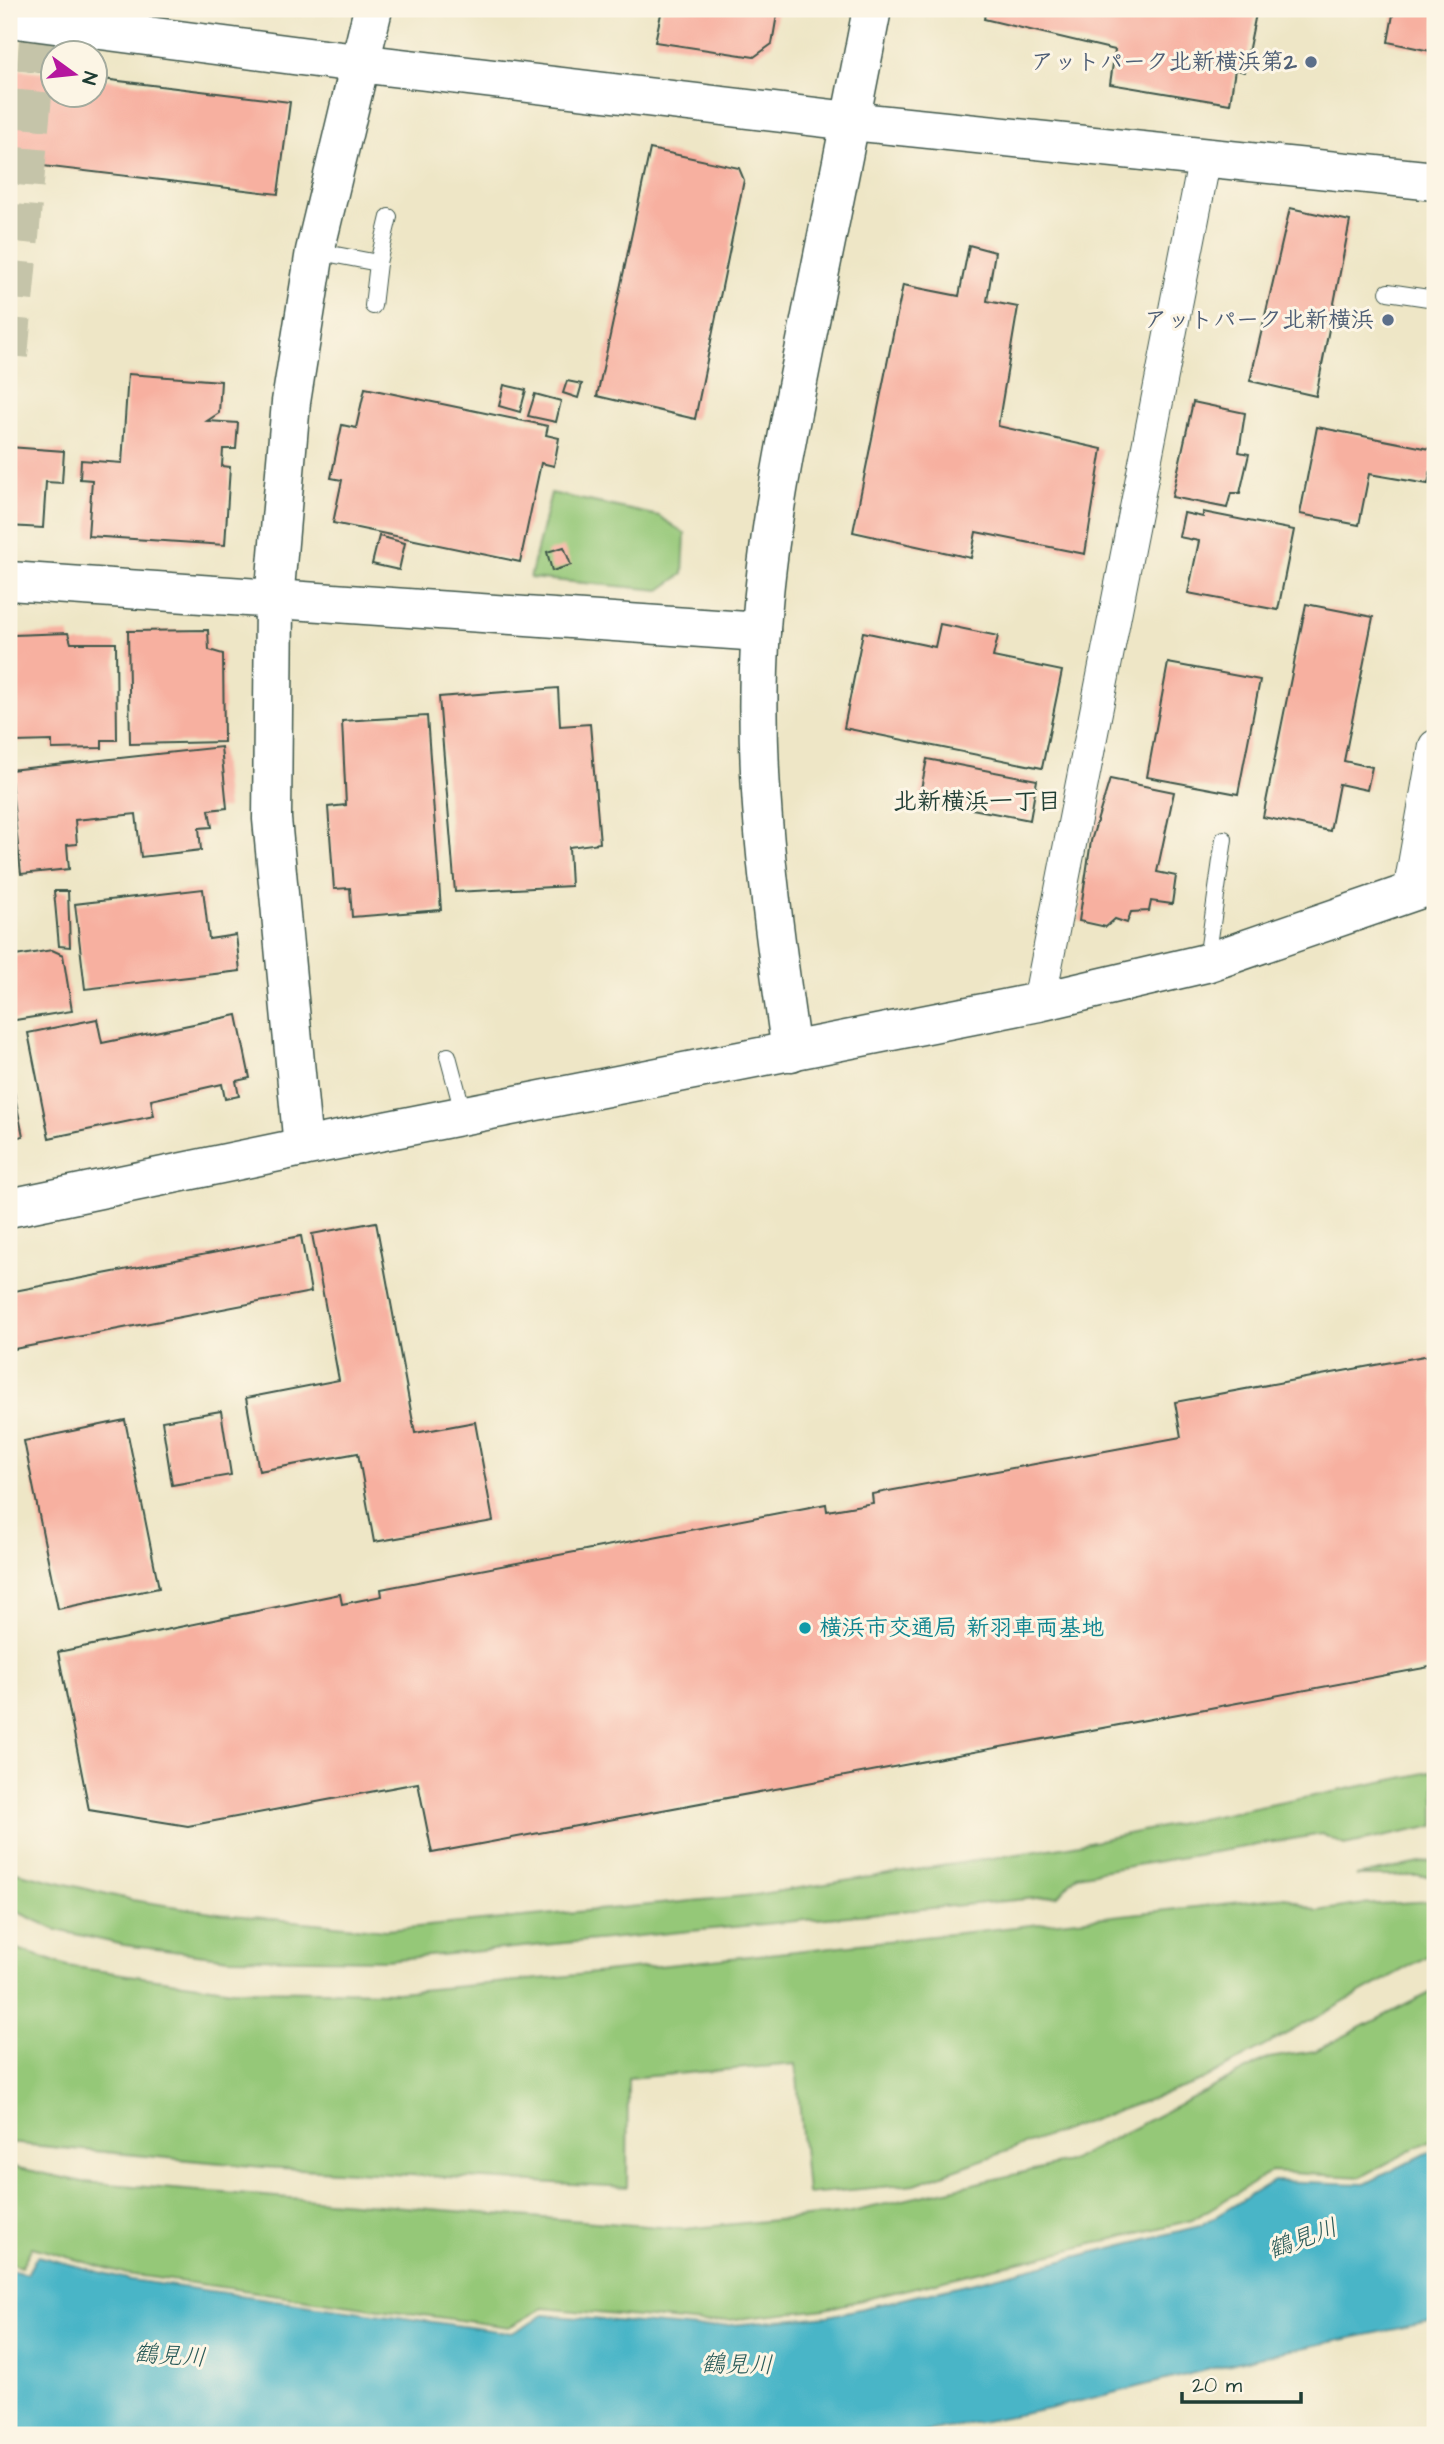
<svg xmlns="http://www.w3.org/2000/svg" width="1444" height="2444" font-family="'Architects Daughter','Klee One',sans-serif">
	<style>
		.green { fill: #95c878; stroke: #5a8256; stroke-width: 2 }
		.water { fill: #4ab5c7; stroke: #34797e; stroke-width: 2 }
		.building { fill: #f7b0a0 }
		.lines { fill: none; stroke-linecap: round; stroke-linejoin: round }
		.motorway-tunnel { stroke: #c5c4a9; stroke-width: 38; stroke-dasharray: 38 19; stroke-linecap: butt }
		.service-casing { stroke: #3e564a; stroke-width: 18 }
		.minor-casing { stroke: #3e564a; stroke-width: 34 }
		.tertiary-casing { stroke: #3e564a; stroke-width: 41 }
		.service { stroke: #fff; stroke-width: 16 }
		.minor { stroke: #fff; stroke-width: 32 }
		.tertiary { stroke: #fff; stroke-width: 38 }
		.service-dot { fill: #5c6f8a; stroke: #fcf5e5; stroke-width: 2.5 }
		.culture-dot { fill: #0f9aa8; stroke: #fcf5e5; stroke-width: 2.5 }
		.labels { text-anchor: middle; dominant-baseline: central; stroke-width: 6; stroke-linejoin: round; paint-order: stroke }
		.service-label { font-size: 23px; font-weight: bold; fill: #4e5e75; stroke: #fcf5e5; text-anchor: end }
		.culture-label { font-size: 23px; font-weight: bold; fill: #0d838f; stroke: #fcf5e5; text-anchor: start }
		.neighbourhood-label { font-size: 24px; font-weight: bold; fill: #1f3d34; stroke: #fcf5e5 }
		.water-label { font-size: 24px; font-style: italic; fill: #2a5b59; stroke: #fcf5e5 }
	</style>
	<rect width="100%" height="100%" fill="#fcf5e5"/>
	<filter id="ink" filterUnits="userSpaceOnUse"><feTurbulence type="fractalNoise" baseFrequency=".0143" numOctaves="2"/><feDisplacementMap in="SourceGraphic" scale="14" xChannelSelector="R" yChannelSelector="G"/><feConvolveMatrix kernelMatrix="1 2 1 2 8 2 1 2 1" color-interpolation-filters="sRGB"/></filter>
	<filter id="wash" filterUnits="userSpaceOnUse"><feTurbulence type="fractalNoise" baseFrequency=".00686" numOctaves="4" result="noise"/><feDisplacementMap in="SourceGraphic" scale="28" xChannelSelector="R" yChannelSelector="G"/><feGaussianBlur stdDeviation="1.57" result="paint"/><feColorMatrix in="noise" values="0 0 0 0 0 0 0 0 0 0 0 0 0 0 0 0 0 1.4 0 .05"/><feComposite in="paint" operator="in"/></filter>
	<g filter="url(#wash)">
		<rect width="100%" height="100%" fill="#eee6c6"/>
		<!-- green -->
		<g class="green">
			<polygon points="551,493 659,516 685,534 683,574 660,590 530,578"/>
			<polygon points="1435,1771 1435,1826 1344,1845 1322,1834 1077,1875 1058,1896 386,1960 229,1958 124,1945 57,1930 9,1908 9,1868 16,1872 132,1900 232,1915 386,1930 755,1895 1069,1846"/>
			<polygon points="1435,1860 1435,1876 1356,1876"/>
			<polygon points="1286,1897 1317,1911 1358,1905 1435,1901 1435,1952 1201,2081 915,2184 807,2194 796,2064 628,2078 627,2187 263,2167 9,2143 9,1946 67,1966 232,1990 398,1992 550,1978"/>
			<polygon points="1435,1990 1435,2138 1361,2177 1271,2172 1192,2220 825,2309 703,2323 543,2308 509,2327 127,2274 32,2247 21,2267 9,2263 9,2166 83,2182 685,2229 847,2213 1068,2162 1269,2058 1315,2051"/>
		</g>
		<!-- water -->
		<polygon class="water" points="1435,2149 1435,2321 1267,2355 1048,2409 911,2435 9,2435 9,2270 27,2274 37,2256 131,2280 512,2333 544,2315 698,2328 829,2316 962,2285 1200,2226 1274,2181 1365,2184"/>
		<g id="blocks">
			<!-- building -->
			<g class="building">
				<polygon points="662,9 778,9 772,44 754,57 655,42"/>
				<polygon points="986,9 1257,9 1244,72 1235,69 1230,104 1110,84 1115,50 984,19"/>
				<polygon points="1394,9 1435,9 1435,52 1388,42"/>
				<polygon points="9,68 52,73 52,94 94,94 94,78 290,102 278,194 18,163 15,185 9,185"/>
				<polygon points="650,149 739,168 744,180 695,419 597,396"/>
				<polygon points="1290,208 1350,221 1316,396 1250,381"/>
				<polygon points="969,245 995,252 987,301 1018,307 998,426 1102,449 1085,554 976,532 971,558 853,532 903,285 959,296"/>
				<polygon points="128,374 221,381 219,413 207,421 238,423 236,449 223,449 222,466 230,467 225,545 88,536 92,480 80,479 81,460 122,463"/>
				<polygon points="567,381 582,384 578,398 563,393"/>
				<polygon points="504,385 526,390 520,412 499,406"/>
				<polygon points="365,388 548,426 546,435 559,438 554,466 541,463 520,562 333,523 342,480 331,478 342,425 356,428"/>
				<polygon points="535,394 561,401 556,422 528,416"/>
				<polygon points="1193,402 1245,413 1239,452 1249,454 1240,493 1231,493 1227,508 1172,497"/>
				<polygon points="1317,427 1435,450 1428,484 1369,474 1359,525 1300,514"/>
				<polygon points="9,447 64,451 62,483 46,482 43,528 9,526"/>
				<polygon points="1203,512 1294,530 1278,610 1188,593 1199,541 1179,537 1184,513 1203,517"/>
				<polygon points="379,536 405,543 399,570 372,564"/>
				<polygon points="564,547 571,565 552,571 547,552"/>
				<polygon points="1306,604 1373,617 1344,761 1372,767 1367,790 1339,784 1330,831 1263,817"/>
				<polygon points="940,624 998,636 993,657 1062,671 1042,768 844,728 863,632 935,647"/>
				<polygon points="208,630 209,650 223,654 224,742 130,744 128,631"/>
				<polygon points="68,633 71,643 116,643 117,740 102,740 102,748 52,749 52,741 14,742 13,635"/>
				<polygon points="1168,663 1260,680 1238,794 1147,777"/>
				<polygon points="558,688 560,726 590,724 600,843 569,847 571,886 455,892 439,697"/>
				<polygon points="427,716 441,910 352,917 350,888 334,889 328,807 346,805 342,721"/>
				<polygon points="221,747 227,808 209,810 212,827 199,828 201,850 141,857 136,814 75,820 77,844 67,845 69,869 21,874 10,770"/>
				<polygon points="927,759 1037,780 1030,820 919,799"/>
				<polygon points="1110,779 1174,792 1157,872 1176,876 1172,904 1151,901 1149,911 1131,912 1127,923 1115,919 1106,927 1079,921 1091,841"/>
				<polygon points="203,889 209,939 236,935 240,971 85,989 75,904"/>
				<polygon points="54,891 68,891 70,947 59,946"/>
				<polygon points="52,950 63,955 72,1011 9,1021 9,957"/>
				<polygon points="237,1015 250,1078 236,1081 239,1096 225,1099 222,1084 151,1100 154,1116 49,1138 28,1033 97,1019 102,1043"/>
				<polygon points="9,1067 23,1136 9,1139"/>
				<polygon points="376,1222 415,1433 475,1422 493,1521 374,1542 358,1453 259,1471 246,1398 339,1380 312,1234"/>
				<polygon points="301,1236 311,1292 9,1350 9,1292"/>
				<polygon points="1435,1354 1435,1666 432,1853 418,1783 188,1826 89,1810 58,1652 340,1594 342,1604 382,1596 381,1589 826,1504 827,1511 873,1503 872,1494 1181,1437 1175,1402"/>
				<polygon points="221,1411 231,1475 172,1485 162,1421"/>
				<polygon points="125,1420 159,1588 58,1609 24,1441"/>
			</g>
		</g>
	</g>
	<g filter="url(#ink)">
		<use href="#blocks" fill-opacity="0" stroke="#3e564a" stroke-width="2"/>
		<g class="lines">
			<!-- motorway-tunnel -->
			<polyline class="motorway-tunnel" points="9,356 41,9"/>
			<!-- service casing -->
			<g class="service-casing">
				<g id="service">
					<polyline points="315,251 378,263"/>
					<polyline points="1388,292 1435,299"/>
					<polyline points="373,306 378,263 389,217"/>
					<polyline points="1207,960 1224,839"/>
					<polyline points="448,1056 464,1116"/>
				</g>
			</g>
			<!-- minor casing -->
			<g class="minor-casing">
				<g id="minor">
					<polyline points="1409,893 1435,746"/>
					<polyline points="1039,1002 1205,157"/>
				</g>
			</g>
			<!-- tertiary casing -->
			<g class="tertiary-casing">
				<g id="tertiary">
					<polyline points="9,18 316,58 850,121 1435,181"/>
					<polyline points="9,581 761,632"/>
					<path d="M791,1052C771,912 751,771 761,629C768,527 789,427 809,326C830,220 852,115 872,9"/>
					<polyline points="303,1147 272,819 274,601 291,402 315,251 373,9"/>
					<polyline points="9,1208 303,1147 1039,1002 1206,963 1435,884"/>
				</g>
			</g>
			<!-- service -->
			<use href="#service" class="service"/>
			<!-- minor -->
			<use href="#minor" class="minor"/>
			<!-- tertiary -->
			<use href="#tertiary" class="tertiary"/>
		</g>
	</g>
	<!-- markers -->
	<g class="service-dot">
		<circle cx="1311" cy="62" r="7"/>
		<circle cx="1388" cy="320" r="7"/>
	</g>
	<circle class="culture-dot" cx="805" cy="1628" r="7"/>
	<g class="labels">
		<!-- service labels -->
		<g class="service-label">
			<text x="1297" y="62">アットパーク北新横浜第2</text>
			<text x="1374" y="320">アットパーク北新横浜</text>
		</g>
		<!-- culture labels -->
		<g class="culture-label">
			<text x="819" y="1628">横浜市交通局 新羽車両基地</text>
		</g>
		<!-- neighbourhood labels -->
		<g class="neighbourhood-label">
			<text x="977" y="802">北新横浜一丁目</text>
		</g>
		<!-- water labels -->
		<g class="water-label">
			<text transform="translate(1303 2239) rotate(-20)">鶴見川</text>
			<text transform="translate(170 2356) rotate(4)">鶴見川</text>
			<text transform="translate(737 2365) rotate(1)">鶴見川</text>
		</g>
	</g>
	<!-- margin -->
	<rect width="1444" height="2444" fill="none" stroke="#fcf5e5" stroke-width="35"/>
	<!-- north arrow -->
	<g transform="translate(74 74) rotate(105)"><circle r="33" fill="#fcf5e5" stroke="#a4ab9e" stroke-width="2"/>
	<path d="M0-5L12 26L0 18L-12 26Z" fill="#b5179e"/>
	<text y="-10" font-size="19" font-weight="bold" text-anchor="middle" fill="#1f3d34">N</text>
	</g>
	<!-- scale -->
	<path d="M1182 2392v10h119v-10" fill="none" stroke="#1f3d34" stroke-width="3.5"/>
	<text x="1192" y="2392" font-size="21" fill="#1f3d34" stroke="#fcf5e5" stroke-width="5" paint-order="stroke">20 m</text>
</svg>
